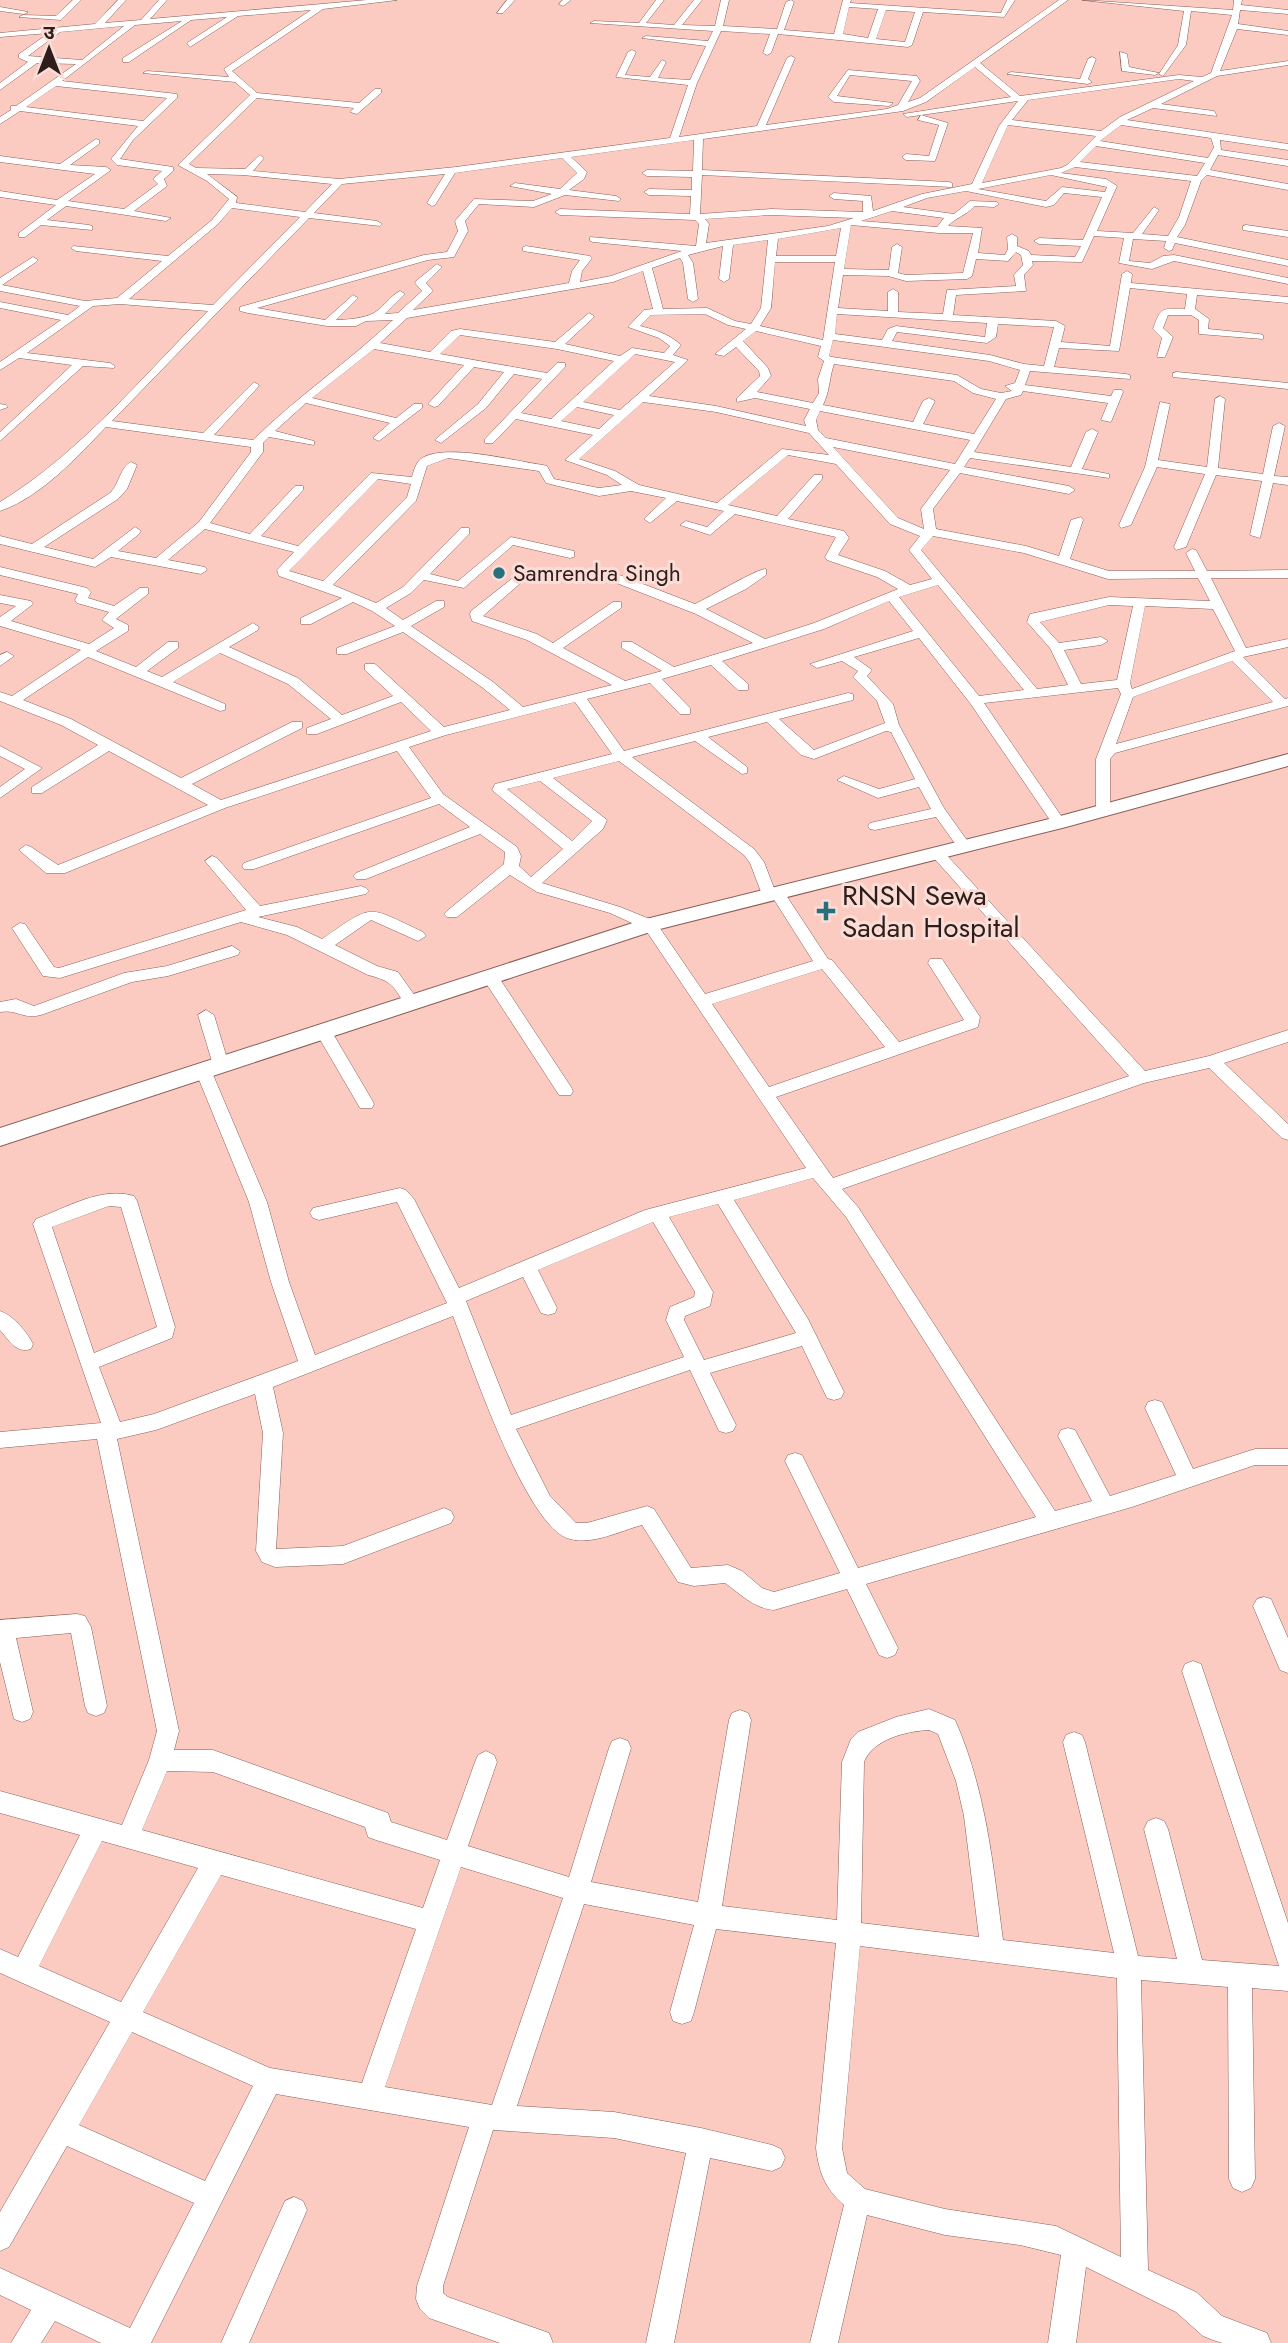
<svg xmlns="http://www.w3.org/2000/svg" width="1288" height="2343" font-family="Jost,'Noto Sans Devanagari',sans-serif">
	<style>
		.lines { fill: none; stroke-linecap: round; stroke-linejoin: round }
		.minor-casing { stroke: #895f58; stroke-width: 1 }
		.secondary-casing { stroke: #895f58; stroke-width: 2 }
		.minor { fill: #fff; fill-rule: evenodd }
		.secondary { fill: #fff; fill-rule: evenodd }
		.poi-dot { fill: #276f7b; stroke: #fbddd7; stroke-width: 2.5 }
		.labels { text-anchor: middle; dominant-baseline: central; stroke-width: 6; stroke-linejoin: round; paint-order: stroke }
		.far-poi-label { font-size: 23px; fill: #2e1d1a; stroke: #fbddd7; text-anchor: start }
		.poi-label { font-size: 28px; fill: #2e1d1a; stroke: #fbddd7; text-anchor: start }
	</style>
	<rect width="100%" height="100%" fill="#fbcac1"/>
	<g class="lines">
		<!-- minor casing -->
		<g class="minor-casing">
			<g id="minor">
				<polygon points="73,0 81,0 61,20 19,17 23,15 56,16"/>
				<path d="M118,0H126L105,23L141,20L159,0H167L150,19L367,0H397L323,9L232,71L257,93L359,103L375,89H381V93L357,114L350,112L354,108L257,98L189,164L196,168L245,169L260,155L264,158L253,171L339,179L456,167L670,138L688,85L616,77L628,52L632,50L636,52L625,75L650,77L662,60L666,62L658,78L690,80L706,46L642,38L646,36L708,41L713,31L590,23L594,21L639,23L656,0H664L646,23L674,25L694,0H702L682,25L715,26L721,0H729L723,26L777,29L786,2L791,0L794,2L784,30L834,34L843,0H851L850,3L1001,13L1007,0H1015L1004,17L923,12L912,45L908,47L778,34L771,53L767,55L763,53L770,34L721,31L697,83L679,137L757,126L787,58L791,56L795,58L766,125L887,109L898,105L912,81L850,75L837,96L893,103L889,106L834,102L828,97L848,70L917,76L920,81L908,102L920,98L1059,0H1068L980,63L1020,96L1179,75L1202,77L1211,73L1232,15L1191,11L1186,45L1163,76L1159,74L1178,45L1184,11L1082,0L1233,10L1234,0H1242L1241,5L1288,10V14L1240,10L1238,24L1288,31V35L1237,29L1220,71L1288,61V65L1217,76L1161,104L1214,111L1217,116L1153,108L1127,120L1288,144V150L1220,140L1221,150L1288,160V166L1218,155L1210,170L1288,184V190L1207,175L1201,181L1185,225L1177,237L1288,260V266L1175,243L1172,250L1169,251L1164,248L1166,241L1133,239L1129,261L1150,263L1163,256L1174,255L1288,278V284L1174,261L1152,269L1119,263L1124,238L1094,236L1082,262L1032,261L1033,265L1024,275L1026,291L956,295L953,315L1056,321L1065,326L1061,342L1110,346L1122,274L1127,271L1132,274L1131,283L1288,297V303L1197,295L1195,309L1209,319L1208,329L1259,334L1263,335V339L1199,334V320L1191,315H1168L1163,328L1173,337L1165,357H1157L1162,338L1153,329C1161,306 1162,309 1185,309L1187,294L1130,288L1119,351L1059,348L1054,367L1126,374L1130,375V379L1030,371L1025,385L1111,396L1114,390H1122L1123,392L1111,422L1101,420L1108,403L1023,391L1021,395L1006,399L974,452L1071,467L1086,432L1092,429L1098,432L1082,469L1109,474V478L970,458L964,467L1069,486L1075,490L1069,494L960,473L933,509L936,529L1026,546L1059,556L1071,520L1081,517L1083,520L1070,559L1109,571H1195L1186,553L1192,549L1196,550L1207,571L1288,570V578H1211L1246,648L1288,639V647L1243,657L1285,699L1288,698V706L1115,753L1110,759V811L1103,815L1096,811V759L1121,694L1118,688L984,703L1066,823L1059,827L1054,826L970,703L919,638L854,657L872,670L867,676L893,704L899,725L944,808L971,846L964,851L959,849L936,817L875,830L870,829L868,826L870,823L931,809L919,787L878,798L837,780L844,776L879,789L915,779L891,732L886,731L814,759L801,755L767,722L708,737L747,767V773L742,774L695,741L632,757L754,849L764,862L774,888L782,889L828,959L832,960L899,1042L964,1020L928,963L930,959H942L980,1017L978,1027L776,1097L833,1178L1129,1076L932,856L930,853L932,850H942L1145,1071L1209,1056L1288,1030V1042L1224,1063L1288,1124V1140L1282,1138L1209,1068L1144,1083L842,1189L858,1207L1055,1511L1092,1501L1058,1436L1061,1430L1068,1428L1075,1430L1110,1496L1176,1475L1145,1408L1148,1402L1155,1400L1162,1402L1193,1469L1255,1449H1288V1465H1255L1132,1507L866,1584L898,1648L895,1655L887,1658L879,1655L847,1589L774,1610C753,1608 742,1595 725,1583L694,1586L678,1582L642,1525C620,1531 593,1545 570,1539C526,1529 470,1359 453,1316L273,1387L283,1433L276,1549L343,1546L444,1508L451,1511L454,1517L451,1523L343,1564L275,1567L262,1562L256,1551L263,1433L255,1394L156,1430L117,1439L179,1731L174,1750H213L388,1813L391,1822L447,1840L475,1762L478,1755L486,1751L494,1755L497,1762L468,1846L569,1877L609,1748L612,1741L620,1738L628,1741L631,1748L591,1882L698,1902L729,1720L732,1713L740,1710L748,1713L751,1720L722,1906L837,1920L842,1762L851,1739L858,1732L896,1717L929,1709L955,1720C986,1790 993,1864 1003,1940L1114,1953L1063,1742L1066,1735L1074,1732L1082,1735L1085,1742L1138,1956L1177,1959L1144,1829L1148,1821L1156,1818L1164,1821L1168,1829L1202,1960L1279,1966L1182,1671L1185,1664L1193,1661L1201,1664L1288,1923V1991L1252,1988L1255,2179L1251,2188L1242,2192L1233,2188L1229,2179L1228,1987L1141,1980L1148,2270L1196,2292L1222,2316L1267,2333L1271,2343H1222L1213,2340L1203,2336L1176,2312L1086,2267L1076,2343H1048L1061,2255L1020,2245L945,2235L867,2215L838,2343H810L844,2205C825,2188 819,2173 816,2148L836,1943L716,1929L694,2012L691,2021L682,2024L673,2021L670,2012L694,1925L584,1904L517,2106L614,2112L701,2128L772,2145L781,2149L785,2158L781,2167L772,2171L710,2158L674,2343H646L686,2153L614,2138L493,2130L443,2286V2293L448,2297L549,2333L553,2343H500L429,2318L420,2309L416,2299L417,2286L469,2127L276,2094L151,2343H101L55,2321L41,2343H11L31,2310L0,2295V2268L130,2328L194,2203L67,2146L9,2247L0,2251V2212L110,2022L0,1973V1949L18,1957L80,1835L0,1813V1791L122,1825L149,1760L157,1731L97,1439L0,1448V1432L101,1423L33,1224L36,1219C66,1208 101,1186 134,1196L137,1201L175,1327L172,1338L99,1367L120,1422L154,1414L298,1361L271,1282L249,1202L195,1070L197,1066H209L211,1070L267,1202L289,1282L315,1355L447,1303L397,1202L319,1220L313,1218L310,1213L313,1208L400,1188L406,1190L414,1199L459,1288L645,1210L806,1168L645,929L610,913L537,892L510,875L457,917H447L444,914L447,911L504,864L505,852L480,834L366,879H356L353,876L356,873L470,827L439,804L254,869H244L242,866L244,863L431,798L397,751L225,808L65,873H46L19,850L26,845L31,847L58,865L208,805L109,751L42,793H32V787L98,745L61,725L0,701V692L12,696L81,650L0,626V617L16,606L0,603V595L31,601L33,604L11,621L89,644L114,628L102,620L109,612L77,603L75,600L78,594L0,575V567L87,588L91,592L88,598L114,606L140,588H148V594L116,619L128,625V631L96,651L136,667L168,642H178V648L147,671L162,677L253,623L259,627L258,630L229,647L298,678L342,715L393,696L365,670V664H375L444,727L510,710L483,688L403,632L347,654H337V648L395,626L372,611L353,602L311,624H301V618L342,598L279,576L277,570L294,552L205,529L168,560L205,567L207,570L201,574L111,557L95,567L0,544V536L32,544L110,493C119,485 120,467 131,462L137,465L127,489L118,499L44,547L93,559L135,527L141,531L139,534L118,551L156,558L199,522L251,452V447L106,427C77,457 41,497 0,511V502C80,453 142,377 208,311L120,304L93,306L27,353L110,363L115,366L114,368L83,366L0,441V432L72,365L19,358L0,370V362L61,320L0,308V302L68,315L80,306L0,291V278L33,257L38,260L36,262L2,285L85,301L117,298L162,261L76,251L71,248L73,246L168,256L212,220L229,199L207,181L178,165L250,95L235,82L143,73L147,71L229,77L224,69L311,10L238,16L190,47L187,43L227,17L191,20L129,62H123V58L182,21L135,25L62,81L177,94V98L133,140L120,159L173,167V171L164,179L167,186L134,211L171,218L166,221L66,206L47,220L89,225L92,226V230L41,225L25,237H19V233L56,205L0,197V191L57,200L95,174L0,162V156L60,164L96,139L99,140V144L70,165L106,167L111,170L68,201L124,209L158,184L153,179L162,171L117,165L111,159L138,126L20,111L0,124V117L11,110V106H16L76,64L37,63L0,90V83L28,62L19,58V54L49,33L0,37V33L95,24ZM849,7L878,9L868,38L843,34ZM886,10L915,12L905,42L876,39ZM124,26L82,60L28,56L60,32ZM975,67L1011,97L903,114L907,117L1018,101L999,126L972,184L922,194L873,211L871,196L834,193L829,196L834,199L863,201V212L771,209L700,214L702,175L952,187V183L949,182L702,170L703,139L903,111L926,102ZM1179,79L1194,81L1120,117L1101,131L1012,120L1028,100ZM56,86L167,98L143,121L26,107ZM1008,125L1096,136L1067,165L1061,168L982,183ZM1121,125L1211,138L1214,147L1208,158L1100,141ZM694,140L693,171L647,170L642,173L647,176L692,177V190L649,189L644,192L649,195L691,196L690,214L560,209L555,212L560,215L695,220L699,224L696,246L590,237V241L593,242L682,251L611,276L580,282L582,271L592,258L590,256L526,246L523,247V251L580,260L572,271L569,283L413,310L433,291L426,283L442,267L437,264L416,281L415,283L422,291L398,313L385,314L405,294L400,291C390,296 384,307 374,313C365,318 347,320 336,320L358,298L353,295L325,320L257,308L428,260L454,257L468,231L465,221L479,204L534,207L565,195L619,201L621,199L616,196L569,190L584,179L587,172L571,157ZM1096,146L1205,163L1197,176L1080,162ZM562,158L577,173L560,189L515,183L510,186L552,194L533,201L474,199L455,221L458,231L447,252L424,255L240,307V311L248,313L327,326H356L366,321L393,320C348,362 297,397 253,440L214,435L258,387L259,385L254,382L203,433L112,421L309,218L380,226L382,224L377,221L314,213L342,184L445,174L427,203L432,206L435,205L455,173ZM1075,167L1191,181L1179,217L1168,236L1142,234L1159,210L1154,207L1133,233L1097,231L1117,186L1106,179L1061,173ZM207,174L243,175L332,184L305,212L236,203L237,197ZM1051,175L1107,187L1105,192L1062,187L1046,201L978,189ZM966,191L1046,207L1054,205L1064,193L1102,197L1083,240L1039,238L1034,241L1039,244L1081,246L1075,257L1031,255L1029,251L1017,246V237L1012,234L1007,237L1008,249L1005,255L978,253L982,228L948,226C955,218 965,216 975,206L994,207L999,204L997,202L970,201L954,214L903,207L927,198ZM232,208L300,217L213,305L129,299L218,224ZM892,211L944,218L937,227L861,221ZM771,215L854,218L828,226L706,243L709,224L705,219ZM851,225L939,233H973L963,273L906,275L898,273L902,247L897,244L892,247L889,270L844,269ZM841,228L836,256H776L778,239ZM768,240L761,308L751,324L735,321L707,308L663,309L652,268L680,258L683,263L688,299L693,302L698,299L693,263L688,255L723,246L719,279L724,282L729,279L733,245ZM1016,252L1021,255L1023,265L1014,275L1016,286L947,290L943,314L898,312V292L893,289L888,292V311L838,308L843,275L888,276L906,281L967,279L972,276L976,259L1008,261ZM775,262H835L823,340L760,326L771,308ZM643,271L653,309L644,310L628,327L659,338L670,346L664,353L632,348L620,356L565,344L593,318L594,316L589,313L555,342L460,329L451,331L430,352L380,343L407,318L613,282ZM705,314L728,325L746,329L715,354L724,356L736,347L759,371L760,376L737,398V402L755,398L810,409L804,420L806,426L716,406L649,396L688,360L673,355L681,345C669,334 656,330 640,326L651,315ZM837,314L987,323L985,337L896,326L888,329L882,340L835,334ZM998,324L1054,327L1044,366L1024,364L990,355L892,341L897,332L987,343L996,337ZM756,331L821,346L818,357L824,361L818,379L819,393L813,403L757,392L771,376L768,368L743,341ZM460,335L557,349L614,361L551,419L521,413L565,367V363H557L547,373L440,354ZM833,340L989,361L1020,370L1015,383L1005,386L1012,391L1001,393L981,389L957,375L832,357L829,356ZM374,349L464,365L428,404L434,407L438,406L474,367L504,372L478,404L437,438L435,440L441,443L486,408L514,374L542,379L485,439V443H493L516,419L593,435L565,460L607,475L622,485L599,488L554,479L547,466L543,465C515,461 446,443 422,458C416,462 414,470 412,477L371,473L298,546L261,536L303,490V486H295L250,534L210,523L263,452V443L269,437L314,445V441L275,431L306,403L390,423L373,438L379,441L422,408V404H414L396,418L312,398ZM635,354L675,362L620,410L583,402ZM834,364L954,381L973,393L996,399L974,434L923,424L935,401L929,398L923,401L913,422L823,405C830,391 829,378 834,364ZM643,402L716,412L809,433L829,455L782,449L717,503L639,485L615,471L579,459ZM577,407L614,415L599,429L561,421ZM820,411L970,440L955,464L826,438L818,430L816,420ZM833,447L950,470L921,509L924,529L898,518ZM788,455L836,464L890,524L920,536L909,550L932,579L910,585L885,571L838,555L849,538L844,531L788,519L822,479V475H814L777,516L728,505ZM448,458L539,471L546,483L599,496L631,491L666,498L644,519L650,523L677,501L724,511L707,527L686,521L680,525L710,535L735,514L836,537L825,557L827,560L877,577L898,589L814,623L765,639L706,609L746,589L766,575V569C758,568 708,598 695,604L609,571H601V577L696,614L753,643L674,667L632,642H622V648L662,671L625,681L563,648L621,608V602H613L553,643L537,634L483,616L524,580L518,576L514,577L471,611L470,614L472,621L527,640L612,685L523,707L493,682L411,626L444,607V601H436L403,620L386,608L411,593L424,580L464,588L513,545L570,558L574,557V551L511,537L458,581L430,574L469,534V528H461L403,587L376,603L333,585L416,501L427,466ZM378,479L411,484L407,497L323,581L289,571ZM933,536L1024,553L1108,579L1198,578L1210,601L1109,597L1030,614L1027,622L1050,648L1068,685L1037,689L921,550ZM938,585L1024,690L979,696L899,597ZM889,601L913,631L810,664L817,668L842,661L858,671L853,677L877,701L885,723L814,750L779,719L853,700V694L848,693L624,751L587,699L650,683L680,714H690V708L662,679L711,665L738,690H748V684L722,661L824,629ZM1109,605L1133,606L1117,680L1081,684L1064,650L1101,645L1108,641L1101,637L1059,643L1040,622ZM1145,606L1213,609L1235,651L1132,689L1130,683ZM220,653L288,684L331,719L307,728V734H317L401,702L431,731L221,800L192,784L302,728V722H292L181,778L71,719L23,700L88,657L220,711L225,710V704L173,682ZM1232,661L1273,702L1116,744L1133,697ZM575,702L612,754L495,784L492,790L563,849L531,877L519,866L521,856L517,847L443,794L409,747L446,735ZM619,761L744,855L750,863L763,897L773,898L813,961L705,994L655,921L620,907L542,883L603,829L607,820L553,778ZM540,781L592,821L572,841L507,789ZM822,969L885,1047L769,1087L712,1004ZM813,1178L846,1217L1036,1517L858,1568L802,1455L795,1453L788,1455L785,1461L840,1573L774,1592L762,1588L742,1571L728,1565L691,1568L654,1509L647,1506L587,1523H576L550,1496L516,1429L690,1370L719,1431L726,1433L733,1431L736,1425L710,1373L802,1346L827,1398L834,1400L841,1398L844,1392L808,1319L734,1200ZM718,1204L796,1333L704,1360L684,1320L685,1316L710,1306L713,1292L669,1217ZM109,1206L121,1207L157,1327L94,1353L52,1227ZM653,1222L695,1292L694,1297L670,1307L666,1320L684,1357L511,1415L466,1301L523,1277L541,1313L548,1315L555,1313L557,1308L538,1270ZM929,1730L938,1734L956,1781L964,1816L979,1937L861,1923L864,1762C873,1739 907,1731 929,1730ZM167,1771L213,1772L365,1827L368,1837L376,1840L440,1860L423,1908L142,1830ZM102,1841L198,1868L121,2002L39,1966ZM461,1867L563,1898L492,2105L385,2087ZM221,1875L416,1929L362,2083L270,2068L143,2012ZM860,1946L1117,1978L1121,2257L1056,2226L945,2209L865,2189L847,2173L842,2148ZM132,2032L253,2086L205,2181L79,2125Z"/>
				<polygon points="507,0 515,0 503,13 497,13"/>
				<polygon points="563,0 571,0 563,6 559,4"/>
				<polygon points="0,7 28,12 24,14 0,11"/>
				<polygon points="1120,52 1127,54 1129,67 1159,73 1155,75 1122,71"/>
				<polygon points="1092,57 1096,59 1088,79 1092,82 1088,84 1007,74 1011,72 1080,79 1088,59"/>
				<polygon points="921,115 948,123 935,161 906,160 902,157 906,154 929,156 939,125 918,120"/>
				<polygon points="1246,225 1288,231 1288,237 1243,230 1243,226"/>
				<polygon points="1177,372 1288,383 1288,389 1173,377 1173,373"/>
				<polygon points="1220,396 1225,399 1218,468 1263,474 1273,426 1279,423 1285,426 1274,476 1288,477 1288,485 1273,483 1260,538 1250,535 1262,481 1216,475 1186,547 1176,550 1174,547 1205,474 1157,467 1131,525 1121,528 1119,525 1145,467 1160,402 1170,404 1158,460 1207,467 1215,399"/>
				<polygon points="0,404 6,405 8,407 0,410"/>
				<polygon points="7,652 14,656 0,666 0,655"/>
				<polygon points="0,746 42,768 0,798 0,787 25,769 0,756"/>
				<path d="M212,856L217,858L260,906L361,886L366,888L369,891L366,894L258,917L297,927L322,939C375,903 365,905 423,932L426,936L418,941L371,920L335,945L377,966L398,972L420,1003L418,1007H406C394,986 392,981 368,975L287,935L241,922L60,978L43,976L12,928L20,923L25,924L54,967L59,968L246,910L205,861Z"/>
				<path d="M232,946L240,951L238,955L168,976L132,982L41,1015C23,1020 18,1009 0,1012V1002L16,999L34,1006L124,973L167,966Z"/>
				<polygon points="490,972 496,973 571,1087 573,1091 571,1095 559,1095 482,977"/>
				<polygon points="206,1010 214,1015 229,1065 227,1069 221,1071 213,1065 198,1015"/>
				<polygon points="323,1025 329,1027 372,1100 374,1104 372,1108 360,1108 315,1031"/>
				<path d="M0,1311C13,1315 27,1332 33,1344L31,1349C16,1354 9,1340 0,1330Z"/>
				<polygon points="1264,1597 1271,1599 1288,1638 1288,1673 1280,1670 1253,1606 1257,1599"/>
				<polygon points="77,1614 85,1616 91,1627 107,1706 104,1713 96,1716 88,1713 85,1706 71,1633 16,1638 33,1712 30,1719 22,1722 14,1719 0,1662 0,1620"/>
				<polygon points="294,2197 303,2201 307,2210 249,2343 221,2343 285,2201"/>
			</g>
		</g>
		<!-- secondary casing -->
		<g class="secondary-casing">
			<polygon id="secondary" points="1288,754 1288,766 1066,827 656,930 0,1146 0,1128 642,920 1053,818"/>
		</g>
		<!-- minor -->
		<use href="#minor" class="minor"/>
		<!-- secondary -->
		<use href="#secondary" class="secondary"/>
	</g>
	<!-- markers -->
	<g class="poi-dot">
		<circle cx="499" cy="573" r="7"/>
		<path d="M822.5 900.5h7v7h7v7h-7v7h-7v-7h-7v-7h7z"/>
	</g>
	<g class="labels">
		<!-- far-poi labels -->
		<g class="far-poi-label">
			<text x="513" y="573">Samrendra Singh</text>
		</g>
		<!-- poi labels -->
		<g class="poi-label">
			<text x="842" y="895">RNSN Sewa<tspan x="842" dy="32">Sadan Hospital</tspan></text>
		</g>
	</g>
	<!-- north arrow -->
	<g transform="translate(49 49)" stroke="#fbddd7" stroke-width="5" paint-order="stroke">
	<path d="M0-5L12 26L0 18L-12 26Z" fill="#2e1d1a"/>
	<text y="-10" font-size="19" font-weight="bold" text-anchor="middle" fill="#2e1d1a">उ</text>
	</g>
</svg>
